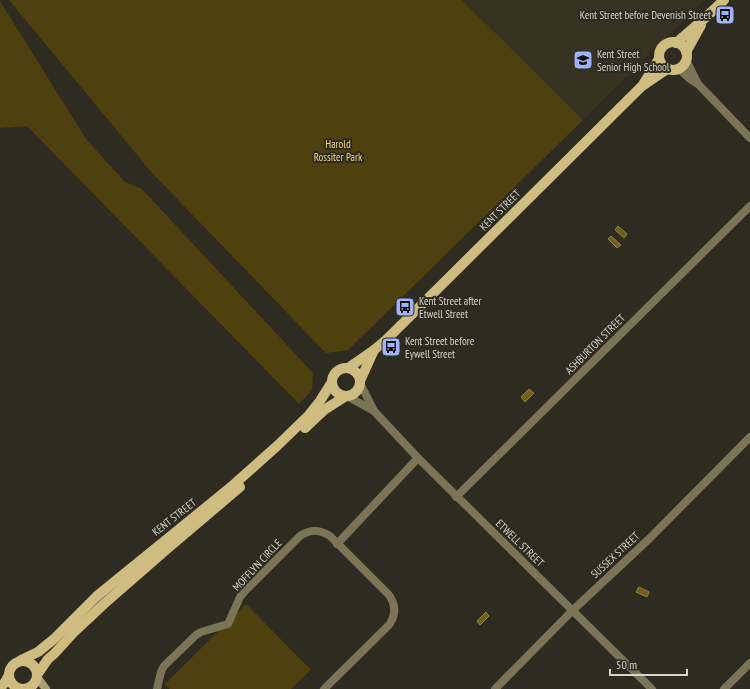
<svg xmlns="http://www.w3.org/2000/svg" width="750" height="689" font-family="'PT Sans Narrow',sans-serif">
	<style>
		.built { fill: #373221 }
		.green { fill: #4e410f }
		.water { fill: #746012; stroke: #91834a }
		.lines { fill: none; stroke-linecap: round; stroke-linejoin: round }
		.street { stroke: #7c7457; stroke-width: 8 }
		.secondary { stroke: #aa9d6f; stroke-width: 8 }
		.primary { stroke: #cebc81; stroke-width: 10 }
		.labels { text-anchor: middle; dominant-baseline: central; stroke-width: 4; stroke-linejoin: round; paint-order: stroke }
		.poi-label { font-size: 11px; fill: #d6d4cc; stroke: #2e2b20; text-anchor: start }
		.park-label { font-size: 11px; fill: #f4d773; stroke: #2e2b20 }
		.street-label { font-size: 11px; fill: #d6d4cc; stroke: #2e2b20 }
	</style>
	<rect width="100%" height="100%" fill="#2e2b20"/>
	<!-- built -->
	<polygon class="built" points="462,0 704,0 583,120"/>
	<!-- green -->
	<g class="green">
		<polygon points="9,0 462,0 583,120 348,350 326,353 152,173"/>
		<polygon points="0,1 86,139 125,182 142,189 313,373 312,390 299,404 27,126 0,128"/>
		<polygon points="246,604 311,670 291,689 170,689 165,684"/>
	</g>
	<!-- water -->
	<g class="water">
		<polygon points="618,226 627,234 624,238 615,230"/>
		<polygon points="611,236 621,245 617,248 608,239"/>
		<polygon points="529,389 534,393 525,402 521,397"/>
		<polygon points="639,587 649,592 647,597 636,592"/>
		<polygon points="486,612 489,616 480,625 477,621"/>
	</g>
	<g class="lines">
		<!-- street -->
		<g class="street">
			<polyline points="686,60 698,84"/>
			<polyline points="679,69 690,79 698,84 750,138"/>
			<polyline points="360,383 374,411 418,458 652,689"/>
			<polyline points="347,396 374,411"/>
			<polyline points="456,497 750,206"/>
			<polyline points="337,544 418,458"/>
			<path d="M157,689L161,672L164,666L196,635L201,632L228,624L240,597L245,591L300,536C310,529 319,529 330,536L389,595C396,605 396,615 389,625L324,689"/>
			<polyline points="495,689 573,610 650,538 750,437"/>
			<polyline points="724,689 750,663"/>
		</g>
		<!-- secondary -->
		<polyline class="secondary" points="37,677 46,689"/>
		<!-- primary -->
		<g class="primary">
			<circle cx="673" cy="56" r="14"/>
			<polyline points="676,43 705,18 724,0"/>
			<polyline points="686,52 701,25"/>
			<polyline points="644,83 659,59"/>
			<circle cx="346" cy="382" r="14"/>
			<polyline points="348,368 374,350 386,340 642,86 667,69"/>
			<polyline points="360,381 374,350"/>
			<polyline points="305,428 324,410 346,396"/>
			<polyline points="21,660 38,652 54,639 97,596 231,487 277,446 308,416 320,401 332,382"/>
			<circle cx="23" cy="675" r="14"/>
			<polyline points="37,675 48,659 54,654 75,631 105,603 167,549 240,487"/>
			<polyline points="0,689 5,682 9,675"/>
		</g>
	</g>
	<!-- icons -->
	<defs>
		<g id="bus-square" transform="scale(1)"><rect x="-9" y="-9" width="18" height="18" rx="4" fill="#a1b2fd" stroke="#2e2b20"/><path d="M-5-6H5V4H4V6H2V4H-2V6H-4V4H-5ZM-3.5-4V0h7V-4ZM-3.5 1.2v1.5H-2V1.2ZM2 1.2v1.5H3.5V1.2Z" fill="#111"/></g>
		<g id="school-square" transform="scale(1)"><rect x="-9" y="-9" width="18" height="18" rx="4" fill="#a1b2fd" stroke="#2e2b20"/><path d="M0-5L7-2L0 1L-7-2ZM-4 1L0 2.5L4 1V4Q0 6-4 4Z" fill="#111"/></g>
	</defs>
	<g fill-rule="evenodd">
		<use href="#bus-square" x="725" y="15"/>
		<use href="#school-square" x="583" y="60"/>
		<use href="#bus-square" x="405" y="307"/>
		<use href="#bus-square" x="391" y="347"/>
	</g>
	<g class="labels">
		<!-- poi labels -->
		<g class="poi-label">
			<text x="711" y="15" text-anchor="end">Kent Street before Devenish Street</text>
			<text x="597" y="54">Kent Street<tspan x="597" dy="13">Senior High School</tspan></text>
			<text x="419" y="301">Kent Street after<tspan x="419" dy="13">Etwell Street</tspan></text>
			<text x="405" y="341">Kent Street before<tspan x="405" dy="13">Eywell Street</tspan></text>
		</g>
		<!-- park labels -->
		<g class="park-label">
			<text x="338" y="144">Harold<tspan x="338" dy="13">Rossiter Park</tspan></text>
		</g>
		<!-- street labels -->
		<g class="street-label">
			<text transform="translate(500 210) rotate(-45)">KENT STREET</text>
			<text transform="translate(595 344) rotate(-45)">ASHBURTON STREET</text>
			<text transform="translate(174 517) rotate(-38)">KENT STREET</text>
			<text transform="translate(520 543) rotate(44)">ETWELL STREET</text>
			<text transform="translate(615 555) rotate(-43)">SUSSEX STREET</text>
			<text transform="translate(257 565) rotate(-47)">MOFFLYN CIRCLE</text>
		</g>
	</g>
	<!-- scale -->
	<path d="M610 669v6h77v-6" fill="none" stroke="#d6d4cc" stroke-width="2"/>
	<text x="616" y="669" font-size="12" fill="#d6d4cc" stroke="#2e2b20" stroke-width="3" paint-order="stroke">50 m</text>
</svg>
